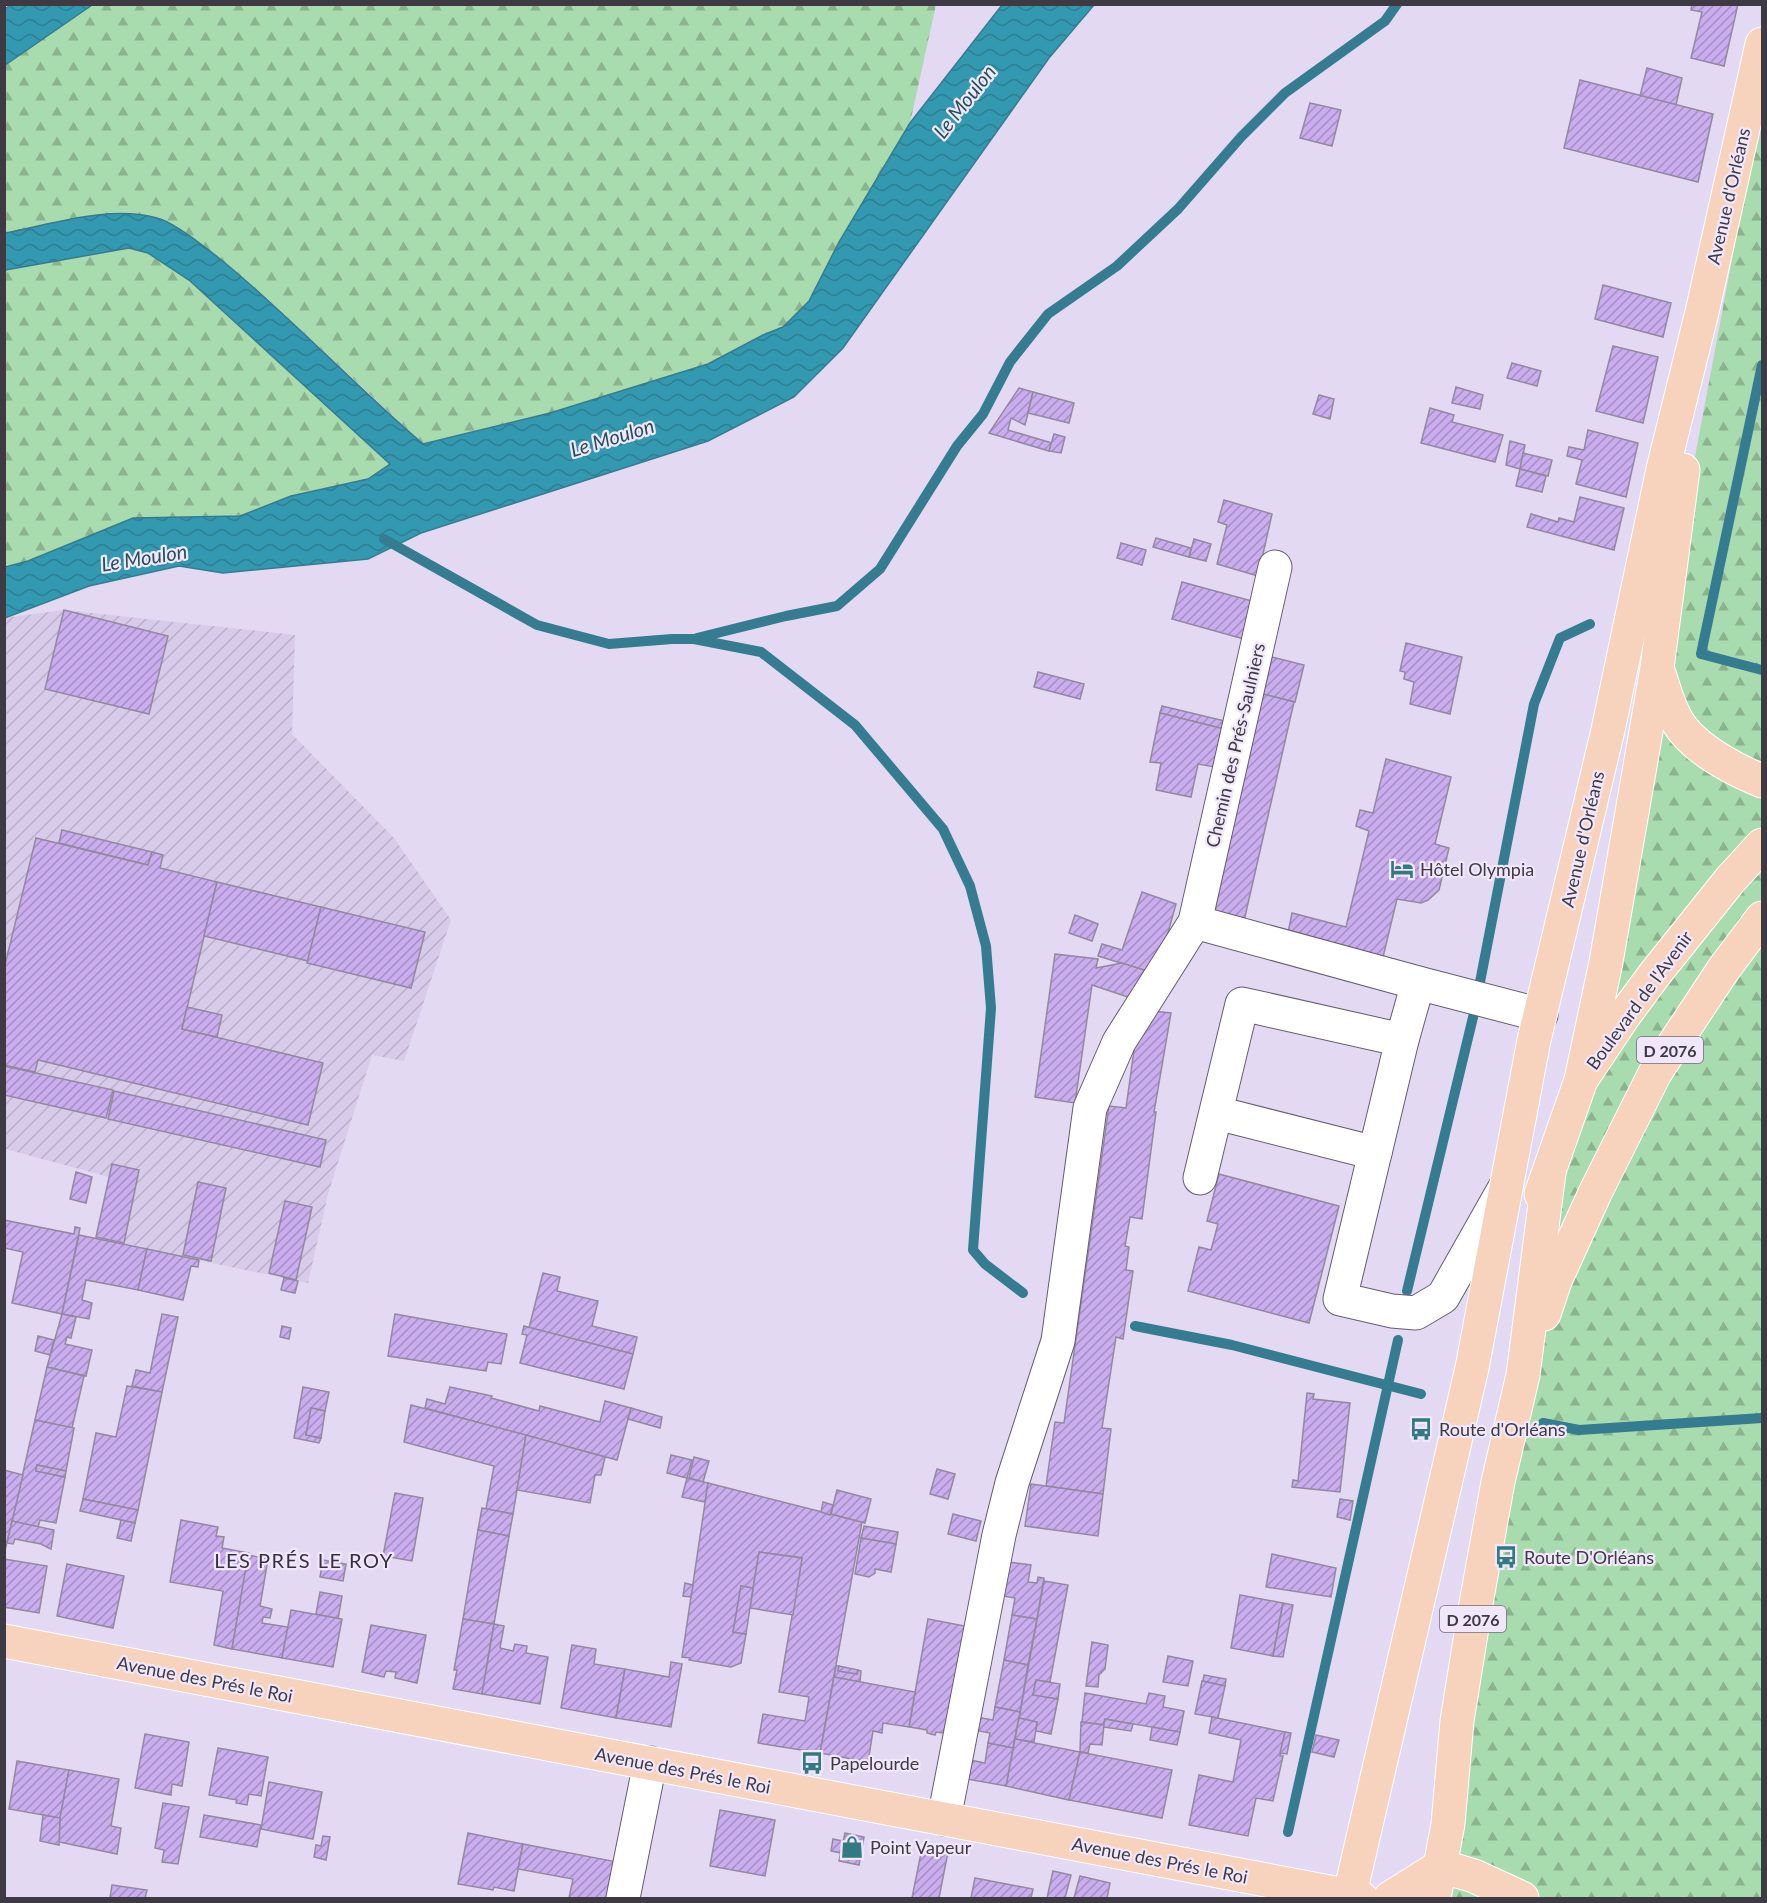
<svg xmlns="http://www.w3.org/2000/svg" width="1767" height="1903" font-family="Lato,sans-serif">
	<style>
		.industrial { fill: url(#industrial-furrows) }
		.forest { fill: url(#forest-firs) }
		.water { fill: url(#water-waves); stroke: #367c90; stroke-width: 1.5 }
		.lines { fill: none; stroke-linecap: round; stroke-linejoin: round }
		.stream { stroke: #367c90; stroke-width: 10 }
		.building { fill: url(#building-hatch); stroke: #9289a0; stroke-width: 1.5 }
		.minor-casing { stroke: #665d72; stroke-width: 35 }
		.major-casing { stroke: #fff; stroke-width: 35 }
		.minor { stroke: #fff; stroke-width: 33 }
		.major { stroke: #f7d2bc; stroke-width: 33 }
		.labels { text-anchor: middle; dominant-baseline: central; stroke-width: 4.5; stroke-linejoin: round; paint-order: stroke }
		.shield { fill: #f0e7fb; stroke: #736e7b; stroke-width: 1.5 }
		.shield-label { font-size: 16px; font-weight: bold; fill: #3e3a44 }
		.street-label { font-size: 18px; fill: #3e3a44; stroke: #f0e7fb }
		.poi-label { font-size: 18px; fill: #3e3a44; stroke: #f0e7fb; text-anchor: start }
		.water-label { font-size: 20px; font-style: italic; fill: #244f59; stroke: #f0e7fb }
		.neighbourhood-label { font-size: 20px; letter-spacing: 1.5px; fill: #372f42; stroke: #f0e7fb }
	</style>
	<defs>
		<pattern id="industrial-furrows" width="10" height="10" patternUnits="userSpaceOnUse" patternTransform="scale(1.5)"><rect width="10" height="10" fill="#d8cbe9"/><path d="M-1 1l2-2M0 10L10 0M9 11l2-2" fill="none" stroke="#baafc9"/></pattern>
		<pattern id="forest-firs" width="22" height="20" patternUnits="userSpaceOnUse" patternTransform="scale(1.5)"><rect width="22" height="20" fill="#a8dbad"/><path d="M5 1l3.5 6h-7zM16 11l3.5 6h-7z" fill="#8ab38e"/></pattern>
		<pattern id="water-waves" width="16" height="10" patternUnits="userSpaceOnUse" patternTransform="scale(1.5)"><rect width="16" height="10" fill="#3399b0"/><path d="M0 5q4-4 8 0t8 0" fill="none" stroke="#2d7e91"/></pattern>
		<pattern id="building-hatch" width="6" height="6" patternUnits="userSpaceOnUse" patternTransform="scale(1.5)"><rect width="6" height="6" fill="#caadef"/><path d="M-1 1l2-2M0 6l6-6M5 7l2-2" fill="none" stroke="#a58ec3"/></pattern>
	</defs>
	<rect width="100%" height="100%" fill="#e3d9f2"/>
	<!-- industrial -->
	<polygon class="industrial" points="64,610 295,635 292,734 394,838 451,920 404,1061 372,1055 328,1194 308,1283 96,1239 109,1177 5,1149 4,618"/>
	<!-- forest -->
	<g class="forest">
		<polygon points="92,5 936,5 910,123 839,242 809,301 783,327 763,335 708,364 652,383 550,413 423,444 269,300 117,213 76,219 5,233 4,65"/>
		<polygon points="1762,99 1762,1898 1433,1898 1523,1375"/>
		<polygon points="129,248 148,253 189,280 391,464 369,479 291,496 240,516 199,517 5,567 5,270"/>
	</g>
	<!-- water -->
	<g class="water">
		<polygon points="10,5 10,4 92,5 5,65 5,9"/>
		<path d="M1002,5H1094L1049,58L843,348L794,397L708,441L421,533L368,559L223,573L179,566L89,586L5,618V567L28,561L133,518L240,516L291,496L368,479L390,464L189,280L148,253L129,248L5,270V233C53,224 108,205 157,218C175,222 210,251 225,263C294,320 355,386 423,444L550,413L708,364L763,335L783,327L809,301L839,242L910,123Z"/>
	</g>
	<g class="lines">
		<!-- stream -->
		<g class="stream">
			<polyline points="1762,365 1701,654 1762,670"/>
			<polyline points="384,539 537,625 609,644 672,639 694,639 761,652 855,725 943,829 970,886 986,946 991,1008 973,1250 985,1264 1023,1293"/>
			<polyline points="697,638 786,616 837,606 880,569 957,446 983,414 1010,362 1048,314 1117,266 1178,209 1241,137 1285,93 1385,21 1397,4"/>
			<polyline points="1480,982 1534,704 1560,638 1590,624"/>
			<polyline points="1407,1291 1475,1009"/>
			<polyline points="1135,1326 1232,1345 1421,1394"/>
			<polyline points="1543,1423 1579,1430 1762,1418"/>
			<polyline points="1288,1832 1398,1340"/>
		</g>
	</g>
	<!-- building -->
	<g class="building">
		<polygon points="1692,4 1738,4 1724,66 1691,58 1702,12 1691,10"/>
		<polygon points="1647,68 1682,78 1676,105 1640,96"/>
		<polygon points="1580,80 1713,114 1698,182 1564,148"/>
		<polygon points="1310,103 1341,110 1332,146 1300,138"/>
		<polygon points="1603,285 1671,303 1663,337 1595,319"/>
		<polygon points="1613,346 1658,357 1643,423 1596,411"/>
		<polygon points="1512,363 1541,371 1537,386 1507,378"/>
		<polygon points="1456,387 1483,395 1480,409 1452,403"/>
		<polygon points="1019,388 1033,392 1028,413 1025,425 1011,418 1008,430 1052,443 1049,451 989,433"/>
		<polygon points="1033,392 1074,403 1069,423 1028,413"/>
		<polygon points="1319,395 1334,399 1330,419 1313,414"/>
		<polygon points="1430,408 1454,415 1452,422 1503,435 1495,462 1421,443"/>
		<polygon points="1588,430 1638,443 1626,497 1576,484 1582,460 1567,456 1569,447 1584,450"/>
		<polygon points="1054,434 1065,437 1061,453 1049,451"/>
		<polygon points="1510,441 1525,445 1520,469 1506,465"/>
		<polygon points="1523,453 1552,460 1548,476 1520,469"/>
		<polygon points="1520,469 1546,476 1542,492 1516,486"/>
		<polygon points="1580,497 1624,508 1614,550 1527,527 1531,514 1558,522 1559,518 1574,522"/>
		<polygon points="1224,500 1272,514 1258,576 1217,564 1227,525 1218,522"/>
		<polygon points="1156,538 1191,548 1189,557 1153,547"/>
		<polygon points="1194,539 1211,544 1206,561 1189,557"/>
		<polygon points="1121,543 1146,550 1142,565 1117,558"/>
		<polygon points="1182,582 1252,601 1244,639 1172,619"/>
		<polygon points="64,610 168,636 149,714 45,689"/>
		<polygon points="1406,643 1462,657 1450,714 1410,704 1414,682 1404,679 1405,672 1400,671"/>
		<polygon points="1272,657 1304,665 1295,702 1263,694"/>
		<polygon points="1038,672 1084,684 1080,699 1034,687"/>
		<polygon points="1263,694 1294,702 1244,921 1214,914"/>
		<polygon points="1162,706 1225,721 1224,729 1160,713"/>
		<polygon points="1160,713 1224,729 1215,767 1198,764 1191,797 1156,790 1161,763 1150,762"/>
		<polygon points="1386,759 1451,777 1435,844 1449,848 1439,890 1428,900 1421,903 1397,899 1383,957 1288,933 1292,913 1346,927 1369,831 1356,826 1360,810 1373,813"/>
		<polygon points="62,830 152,852 148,865 59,843"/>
		<polygon points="36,838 148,865 152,852 163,855 160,868 217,882 182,1029 323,1063 308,1125 38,1060 35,1072 4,1065 4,969"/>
		<polygon points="217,882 321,907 308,961 204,936"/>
		<polygon points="1142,892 1176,904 1164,947 1147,971 1098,956 1102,944 1122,950"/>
		<polygon points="321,907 425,932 411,988 307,963"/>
		<polygon points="1075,915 1098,924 1092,941 1069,933"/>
		<polygon points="1055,954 1098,959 1096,968 1122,963 1147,971 1137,1000 1092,985 1075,1103 1035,1097"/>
		<polygon points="187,1007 222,1015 217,1037 182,1029"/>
		<polygon points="1152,1011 1171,1013 1154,1112 1156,1112 1142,1219 1130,1217 1125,1246 1129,1247 1126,1270 1133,1271 1123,1339 1116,1337 1102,1428 1111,1429 1103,1494 1046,1486 1055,1422 1064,1423 1109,1106 1126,1108 1135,1043"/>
		<polygon points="4,1066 113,1090 106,1118 4,1095"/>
		<polygon points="114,1091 326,1140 320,1167 108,1119"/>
		<polygon points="112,1164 139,1170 124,1243 96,1237"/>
		<polygon points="76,1172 92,1177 86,1203 70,1199"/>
		<polygon points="1219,1174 1339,1206 1309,1323 1188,1291 1199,1247 1211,1250 1218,1224 1207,1221"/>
		<polygon points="198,1182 226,1188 211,1261 183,1255"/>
		<polygon points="285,1201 312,1207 296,1280 269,1273"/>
		<polygon points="4,1220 74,1234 75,1227 80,1228 62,1314 12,1303 23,1252 4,1248"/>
		<polygon points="79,1235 147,1249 138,1290 86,1280 82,1300 92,1303 89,1319 62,1314"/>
		<polygon points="147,1249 199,1260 198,1267 191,1266 183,1300 138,1290"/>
		<polygon points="543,1273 560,1277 557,1291 598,1301 592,1326 637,1337 633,1354 529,1328"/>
		<polygon points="284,1278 298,1281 295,1293 281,1290"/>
		<polygon points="62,1314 76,1317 71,1338 67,1337 65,1344 92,1350 86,1376 47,1367"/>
		<polygon points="162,1314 178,1317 162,1392 132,1386 136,1370 150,1373"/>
		<polygon points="395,1314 507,1334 501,1364 488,1362 486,1371 388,1356"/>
		<polygon points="282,1326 291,1328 289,1339 280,1337"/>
		<polygon points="524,1326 633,1354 624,1389 520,1363 527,1335 522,1334"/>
		<polygon points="38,1336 54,1340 50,1355 35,1351"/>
		<polygon points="47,1367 84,1376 72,1428 35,1420"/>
		<polygon points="127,1386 162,1392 138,1510 83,1499 96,1433 116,1437"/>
		<polygon points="303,1387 329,1392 325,1411 311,1408 306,1435 321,1438 319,1443 294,1438"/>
		<polygon points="450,1387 492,1396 491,1398 539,1411 540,1406 600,1422 605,1401 631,1408 617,1460 425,1408 427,1399 445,1404"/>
		<polygon points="1307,1393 1314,1394 1313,1399 1350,1403 1340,1492 1292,1487 1293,1480 1298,1481"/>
		<polygon points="411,1405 526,1435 513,1514 486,1509 494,1466 404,1442"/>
		<polygon points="311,1408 325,1411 321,1438 306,1435"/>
		<polygon points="631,1408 662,1417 660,1428 628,1419"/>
		<polygon points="35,1420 74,1428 66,1471 37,1465 36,1471 65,1477 56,1523 40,1520 38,1527 12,1521"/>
		<polygon points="526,1435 605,1457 601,1475 595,1475 590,1503 517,1490"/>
		<polygon points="671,1455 692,1460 687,1478 667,1473"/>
		<polygon points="694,1457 709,1461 703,1482 689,1478"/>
		<polygon points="37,1465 66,1471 65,1477 36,1471"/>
		<polygon points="937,1469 955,1474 948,1499 930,1494"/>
		<polygon points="4,1470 23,1475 4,1555"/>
		<polygon points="687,1478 708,1483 705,1502 682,1497"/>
		<polygon points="708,1483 862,1522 820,1753 758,1743 763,1714 805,1721 809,1697 779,1692 802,1558 759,1552 753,1588 741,1586 733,1632 746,1634 741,1663 731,1667 689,1660 690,1658 682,1657"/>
		<polygon points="1031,1484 1103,1494 1098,1536 1025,1526"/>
		<polygon points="837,1490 871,1499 865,1523 831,1514"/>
		<polygon points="395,1493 423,1498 412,1561 383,1556"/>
		<polygon points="83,1499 138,1510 135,1523 80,1511"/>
		<polygon points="1340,1499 1353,1501 1350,1520 1337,1517"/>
		<polygon points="823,1502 833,1505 830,1515 821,1512"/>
		<polygon points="482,1508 513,1514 509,1536 478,1530"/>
		<polygon points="953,1514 981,1521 976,1541 948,1534"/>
		<polygon points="121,1520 135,1523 131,1541 117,1538"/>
		<polygon points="181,1520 218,1527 216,1536 224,1537 222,1548 249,1553 232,1649 214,1645 223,1591 170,1582"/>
		<polygon points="12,1521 54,1530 51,1549 41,1544 15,1539 13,1544 7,1543"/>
		<polygon points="864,1526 898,1532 896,1544 861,1538"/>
		<polygon points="478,1530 509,1536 494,1624 463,1619"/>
		<polygon points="861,1538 896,1544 891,1572 875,1569 875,1573 869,1577 855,1574"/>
		<polygon points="759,1552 802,1558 793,1615 750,1608"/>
		<polygon points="1272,1554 1336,1568 1331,1597 1266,1587"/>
		<polygon points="248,1555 268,1559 260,1606 272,1609 270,1618 263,1617 262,1623 288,1627 282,1658 232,1649"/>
		<polygon points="4,1559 47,1566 39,1613 4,1607"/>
		<polygon points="323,1560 346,1564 343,1581 320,1577"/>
		<polygon points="1009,1562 1031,1565 1028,1582 1037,1583 1038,1577 1044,1578 1037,1619 1012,1615 1015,1598 1003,1596"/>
		<polygon points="67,1564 124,1576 113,1628 57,1616"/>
		<polygon points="1044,1581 1068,1585 1050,1682 1036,1680 1033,1695 1058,1699 1051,1734 1036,1731 1037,1722 1019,1718"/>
		<polygon points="685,1583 693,1585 691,1597 683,1596"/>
		<polygon points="741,1586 753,1588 746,1634 733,1632"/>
		<polygon points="320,1592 342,1596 338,1619 316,1614"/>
		<polygon points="1240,1595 1283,1603 1273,1656 1231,1648"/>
		<polygon points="1283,1603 1293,1605 1283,1657 1273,1656"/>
		<polygon points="291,1610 342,1619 333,1667 282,1658"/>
		<polygon points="1012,1615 1037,1619 1028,1665 1004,1660"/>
		<polygon points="463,1619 494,1624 482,1694 453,1689 457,1670 454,1670"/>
		<polygon points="928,1619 970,1627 951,1734 936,1732 935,1735 927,1733 927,1730 909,1727"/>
		<polygon points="494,1624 504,1626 500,1648 513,1651 515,1644 527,1646 526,1653 548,1657 540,1704 482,1694"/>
		<polygon points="371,1625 426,1635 417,1683 395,1678 396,1672 386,1671 384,1677 362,1672"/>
		<polygon points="1092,1642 1108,1645 1105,1669 1099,1675 1098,1687 1086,1686"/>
		<polygon points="572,1645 596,1649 594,1664 625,1669 616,1718 561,1708"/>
		<polygon points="1168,1656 1193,1661 1188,1686 1163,1682"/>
		<polygon points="1004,1660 1028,1665 1020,1712 995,1707"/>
		<polygon points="671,1662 682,1664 671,1727 616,1718 625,1669 669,1677"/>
		<polygon points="836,1666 839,1666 838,1671 857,1674 858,1670 861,1671 860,1682 834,1677"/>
		<polygon points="839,1666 858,1670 857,1674 838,1671"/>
		<polygon points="1204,1675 1226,1679 1225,1686 1203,1681"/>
		<polygon points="834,1677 915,1692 909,1727 883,1723 882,1733 873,1731 868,1762 820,1753"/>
		<polygon points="1036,1680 1060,1684 1058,1699 1033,1695"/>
		<polygon points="1202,1681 1225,1686 1218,1718 1195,1714"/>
		<polygon points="1085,1693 1146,1704 1149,1693 1165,1696 1163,1707 1184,1711 1180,1732 1105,1719 1104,1725 1082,1722"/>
		<polygon points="995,1707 1020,1712 1013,1748 988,1743 990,1733 974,1730 977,1717 993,1720"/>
		<polygon points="1212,1717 1285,1732 1280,1756 1283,1756 1273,1801 1256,1798 1248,1836 1189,1825 1199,1775 1233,1782 1241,1740 1209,1733"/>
		<polygon points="1019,1718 1037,1722 1034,1742 1015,1739"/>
		<polygon points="1105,1719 1133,1724 1131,1731 1103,1727"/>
		<polygon points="1081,1722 1104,1725 1102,1745 1090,1744 1088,1753 1080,1752"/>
		<polygon points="1152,1727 1180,1732 1177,1745 1150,1740"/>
		<polygon points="1285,1732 1291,1733 1287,1754 1280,1753"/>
		<polygon points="145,1734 189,1742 182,1786 172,1784 171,1795 135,1788"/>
		<polygon points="1316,1735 1339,1740 1334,1757 1312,1752"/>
		<polygon points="1015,1739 1080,1752 1069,1800 1006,1786"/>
		<polygon points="988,1743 1013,1748 1006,1786 961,1778 965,1759 985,1763"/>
		<polygon points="218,1748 268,1757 261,1796 249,1794 247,1805 236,1803 237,1800 209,1795"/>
		<polygon points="1080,1752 1172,1770 1162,1818 1069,1800"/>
		<polygon points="17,1761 69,1770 60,1818 9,1809"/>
		<polygon points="69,1770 119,1779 111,1826 121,1828 117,1854 59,1842 60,1818"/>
		<polygon points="269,1782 322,1792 313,1839 261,1829"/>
		<polygon points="163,1803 189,1807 178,1864 162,1862 164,1850 155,1848"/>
		<polygon points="720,1810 775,1820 765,1876 710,1866"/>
		<polygon points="43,1815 60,1818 59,1845 40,1841"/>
		<polygon points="204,1815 261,1825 257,1847 200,1837"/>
		<polygon points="468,1833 523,1844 514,1891 494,1887 493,1890 458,1884"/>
		<polygon points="845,1833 864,1837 859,1865 839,1861"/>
		<polygon points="323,1836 330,1837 326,1860 314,1857 316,1845 321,1846"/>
		<polygon points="833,1839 843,1841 841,1853 831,1851"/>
		<polygon points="523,1844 617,1862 611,1898 569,1898 573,1879 518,1869"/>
		<polygon points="922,1848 948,1852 939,1898 912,1898"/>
		<polygon points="1053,1871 1071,1875 1065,1898 1047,1898"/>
		<polygon points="1080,1876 1110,1883 1107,1898 1074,1898"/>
		<polygon points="975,1878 1033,1889 1031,1898 971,1898"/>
		<polygon points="112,1885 147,1890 145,1898 110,1898"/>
	</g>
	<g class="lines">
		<!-- minor casing -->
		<g class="minor-casing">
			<g id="minor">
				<polyline points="1195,922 1418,983"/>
				<polyline points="1217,1113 1375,1153"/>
				<polyline points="1200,1178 1242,1004 1402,1040"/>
				<polyline points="1504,1189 1443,1297 1416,1313 1392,1311 1340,1299 1402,1040 1418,983 1541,1015"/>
				<polyline points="944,1819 999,1535 1012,1483 1058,1341 1090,1108 1119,1042 1195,922 1275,567"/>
				<polyline points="623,1898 650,1763"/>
			</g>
		</g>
		<!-- major casing -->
		<g class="major-casing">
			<g id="major">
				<path d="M1658,671C1663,685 1667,701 1674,715C1688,746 1733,769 1762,781"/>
				<polyline points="1581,1080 1606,962 1657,668 1683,470"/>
				<polyline points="1541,1194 1581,1080 1623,1017 1654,975 1730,880 1762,845"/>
				<polyline points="1544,1314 1555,1281 1595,1193 1655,1073 1723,970 1762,918"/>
				<polyline points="4,1641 1361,1898"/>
				<polyline points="1349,1898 1472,1368 1534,1040 1608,730 1663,469 1702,312 1762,44"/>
				<polyline points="1390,1898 1441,1866 1474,1876 1522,1898"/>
				<polyline points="1434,1898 1448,1824 1457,1721 1475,1609 1498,1482 1523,1375 1549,1173"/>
			</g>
		</g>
		<!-- minor -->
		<use href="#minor" class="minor"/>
		<!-- major -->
		<use href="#major" class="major"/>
	</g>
	<!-- icons -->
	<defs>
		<g id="hotel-bare" transform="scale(1.8)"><path d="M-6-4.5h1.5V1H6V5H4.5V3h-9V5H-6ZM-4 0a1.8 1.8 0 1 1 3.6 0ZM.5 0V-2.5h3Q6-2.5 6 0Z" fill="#327984" stroke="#f0e7fb" stroke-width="2.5" paint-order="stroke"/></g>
		<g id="bus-bare" transform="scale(1.8)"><path d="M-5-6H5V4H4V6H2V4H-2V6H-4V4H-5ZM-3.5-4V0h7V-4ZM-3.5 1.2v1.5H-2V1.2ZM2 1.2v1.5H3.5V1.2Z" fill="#327984" stroke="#f0e7fb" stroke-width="2.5" paint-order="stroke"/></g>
		<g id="shop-bare" transform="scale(1.8)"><path d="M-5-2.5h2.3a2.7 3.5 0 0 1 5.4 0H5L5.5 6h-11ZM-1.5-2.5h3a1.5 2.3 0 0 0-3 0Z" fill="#327984" stroke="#f0e7fb" stroke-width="2.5" paint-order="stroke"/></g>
	</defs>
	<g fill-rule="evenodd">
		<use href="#hotel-bare" x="1402" y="869"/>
		<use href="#bus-bare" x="1421" y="1429"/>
		<use href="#bus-bare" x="1506" y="1557"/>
		<use href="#bus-bare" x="812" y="1763"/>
		<use href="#shop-bare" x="852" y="1847"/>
	</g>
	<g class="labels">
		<!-- shield labels -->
		<g class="shield">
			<rect x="1637" y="1037" width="66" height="26" rx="4.5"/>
			<rect x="1440" y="1606" width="66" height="26" rx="4.5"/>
		</g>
		<g class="shield-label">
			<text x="1670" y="1050">D 2076</text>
			<text x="1473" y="1619">D 2076</text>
		</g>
		<!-- street labels -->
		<g class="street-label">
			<text transform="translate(1728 196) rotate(-77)">Avenue d'Orléans</text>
			<text transform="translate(1235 745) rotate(-77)">Chemin des Prés-Saulniers</text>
			<text transform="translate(1582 839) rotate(-77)">Avenue d'Orléans</text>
			<text transform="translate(1639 1000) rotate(-54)">Boulevard de l'Avenir</text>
			<text transform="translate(205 1679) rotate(11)">Avenue des Prés le Roi</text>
			<text transform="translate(683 1770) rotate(11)">Avenue des Prés le Roi</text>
			<text transform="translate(1160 1860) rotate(11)">Avenue des Prés le Roi</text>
		</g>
		<!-- poi labels -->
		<g class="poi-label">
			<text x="1420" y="869">Hôtel Olympia</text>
			<text x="1439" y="1429">Route d'Orléans</text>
			<text x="1524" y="1557">Route D'Orléans</text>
			<text x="830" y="1763">Papelourde</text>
			<text x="870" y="1847">Point Vapeur</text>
		</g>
		<!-- water labels -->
		<g class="water-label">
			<text transform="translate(964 101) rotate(-52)">Le Moulon</text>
			<text transform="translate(612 437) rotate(-17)">Le Moulon</text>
			<text transform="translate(144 557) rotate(-9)">Le Moulon</text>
		</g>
		<!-- neighbourhood labels -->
		<g class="neighbourhood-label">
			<text x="304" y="1560">LES PRÉS LE ROY</text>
		</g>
	</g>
	<!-- border -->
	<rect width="1767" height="1903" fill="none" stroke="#3e3a44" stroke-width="12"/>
</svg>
